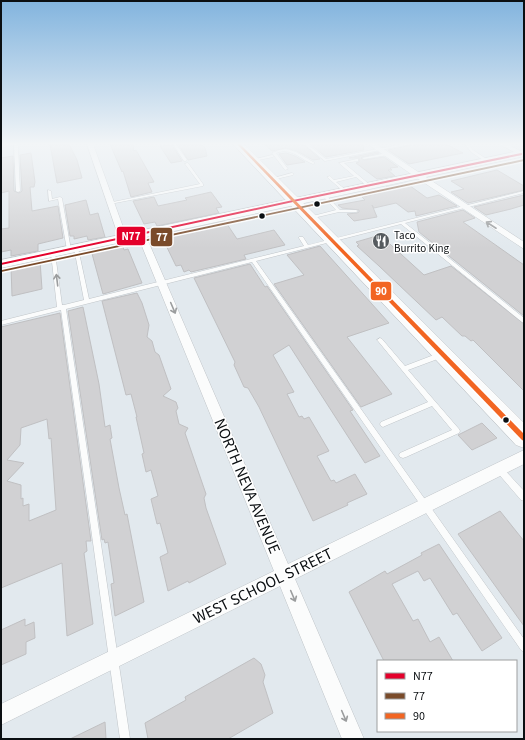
<svg xmlns="http://www.w3.org/2000/svg" width="525" height="740" font-family="'Source Sans 3',sans-serif">
	<style>
		.building { fill: #d1d1d3; stroke: #c0c0c2; fill-rule: evenodd }
		.lines { fill: none; stroke-linecap: round; stroke-linejoin: round }
		.service-casing { stroke: #c0c5c9; stroke-width: 1 }
		.minor-casing { stroke: #c0c5c9; stroke-width: 1 }
		.secondary-casing { stroke: #c0c5c9; stroke-width: 1 }
		.primary-casing { stroke: #c0c5c9; stroke-width: 1 }
		.service { fill: #fbfcfc; fill-rule: evenodd }
		.minor { fill: #fbfcfc; fill-rule: evenodd }
		.secondary { fill: #fbfcfc; fill-rule: evenodd }
		.primary { fill: #fbfcfc; fill-rule: evenodd }
		.bus-1-casing { stroke: #fff; stroke-width: 3 }
		.bus-2-casing { stroke: #fff; stroke-width: 3 }
		.bus-3-casing { stroke: #fff; stroke-width: 3 }
		.bus-1 { fill: #e4002b; fill-rule: evenodd }
		.bus-2 { fill: #7a4b2a; fill-rule: evenodd }
		.bus-3 { fill: #f26522; fill-rule: evenodd }
		.oneway { stroke: #9b9d9e }
		.bus-dot { fill: #0b0f12; stroke: #fff; stroke-width: 1.5 }
		.labels { text-anchor: middle; dominant-baseline: central; stroke-width: 3; stroke-linejoin: round; paint-order: stroke }
		.far-poi-label { font-size: 11px; fill: #0b0f12; stroke: #fff; text-anchor: start }
		.near-street-label { font-size: 16px; fill: #0b0f12; stroke: #fff }
		.line-badge { stroke: #fff; stroke-width: 1.5 }
		.badge-label { font-size: 11px; text-anchor: middle; font-weight: bold; fill: #fff }
	</style>
	<rect width="100%" height="100%" fill="#e2e9ee"/>
	<!-- building -->
	<g class="building">
		<polygon points="50,144 69,144 77,160 82,178 57,183"/>
		<polygon points="110,144 134,144 133,151 136,150 154,182 148,183 152,192 131,197 123,171 122,172"/>
		<polygon points="178,144 201,144 205,148 207,156 188,160"/>
		<polygon points="264,144 303,144 320,159 313,160 297,151 286,148 272,151"/>
		<polygon points="310,144 363,144 364,150 326,157"/>
		<polygon points="417,144 446,144 463,153 409,164 388,150"/>
		<polygon points="172,145 182,161 171,163 160,146"/>
		<polygon points="377,152 379,153 362,157 361,158 364,160 384,157 398,167 390,168 392,170 388,170 395,176 377,179 356,163 359,162 359,158 349,158"/>
		<polygon points="31,153 35,182 34,187 30,187 32,211 58,206 63,238 38,244 38,251 11,256 11,250 1,252 1,229 9,228 9,191 1,193 1,158 13,156 14,191 19,193 22,191 20,155"/>
		<polygon points="286,153 295,156 305,162 287,165 279,154"/>
		<polygon points="497,170 524,186 524,190 468,203 451,192 464,189 451,181"/>
		<polygon points="406,183 427,198 439,195 457,206 416,216 415,211 408,212 396,203 374,208 372,205 377,217 354,221 347,214 357,213 359,212 359,210 342,208 338,205 365,200 362,197 391,190 386,187"/>
		<polygon points="211,192 222,207 216,208 219,213 157,226 155,222 144,224 133,201 154,197 158,206 187,200 185,198"/>
		<polygon points="524,195 524,205 511,209 486,215 474,207"/>
		<polygon points="86,200 90,215 98,213 105,237 88,240 87,236 74,239 74,236 70,236 65,205"/>
		<polygon points="463,210 475,218 463,222 524,265 524,316 419,232 417,222"/>
		<polygon points="225,221 237,239 274,230 285,245 244,255 246,259 191,272 189,270 184,272 181,265 176,266 161,235"/>
		<polygon points="380,235 424,275 451,266 524,324 524,391 473,340 471,341 465,336 462,336 442,317 436,320 379,266 357,246 359,245 356,242"/>
		<polygon points="320,246 389,323 347,337 392,394 361,407 274,284 304,275 287,255"/>
		<polygon points="108,247 110,250 123,247 124,250 128,249 142,283 103,294 91,250"/>
		<polygon points="40,261 42,289 12,296 11,267"/>
		<polygon points="250,264 265,287 267,286 353,410 350,411 380,456 365,463 289,345 273,355 294,392 287,394 299,417 302,416 304,419 309,417 329,451 317,456 331,481 334,480 336,483 355,474 367,494 347,503 348,505 313,521 259,407 248,388 244,387 234,365 235,362 194,278"/>
		<polygon points="137,293 142,303 149,325 147,337 152,341 155,352 159,355 171,389 163,396 176,402 178,408 176,411 179,424 188,428 185,433 206,494 204,498 206,508 226,564 189,583 188,581 168,591 160,557 168,553 160,523 157,524 151,499 158,496 151,470 146,472 142,454 144,453 136,417 137,417 131,394 126,395 102,301"/>
		<polygon points="83,307 99,384 105,427 110,425 112,438 110,439 119,488 125,515 127,514 144,602 115,616 111,584 114,583 108,542 105,543 104,539 102,540 68,311"/>
		<path d="M60,313L91,541H86L87,551L84,553L93,624L67,636L62,563L1,588V327ZM47,419L49,439L51,438L56,510L29,521V504L23,506V498L21,499V485L7,481L24,463L7,460L20,445L21,428Z"/>
		<polygon points="482,423 497,438 472,450 458,435"/>
		<polygon points="500,511 524,541 524,626 458,534"/>
		<polygon points="439,544 502,638 482,651 457,613 453,615 430,578 424,581 418,571 392,584 413,621 418,619 430,642 439,637 453,661 384,661 349,592 385,571 387,574 422,555 421,553"/>
		<polygon points="25,619 25,626 34,622 35,638 26,642 26,654 1,665 1,630"/>
		<polygon points="254,658 261,664 265,675 263,682 273,713 228,739 148,739 145,723 186,700 185,697"/>
		<polygon points="105,722 106,739 70,739"/>
	</g>
	<g class="lines">
		<!-- service casing -->
		<g class="service-casing">
			<g id="service">
				<polygon points="14,144 18,144 20,191 18,192 16,191"/>
				<polygon points="173,144 176,144 187,160 186,161 184,161"/>
				<polygon points="304,144 307,144 326,159 403,144 411,144 325,161"/>
				<polygon points="465,144 468,144 473,150 488,160 488,162 486,162 471,152"/>
				<path d="M286,149L296,152L315,163L313,164C299,159 292,147 276,153L288,169L285,170L272,153L279,150Z"/>
				<polygon points="387,153 389,154 388,155 364,159 362,158"/>
				<polygon points="272,155 274,156 273,157 254,161 252,160"/>
				<polygon points="357,159 358,159 358,161 344,163 370,185 367,186 356,177 336,182 346,190 343,191 327,177 330,176 334,180 354,176 339,163"/>
				<polygon points="187,163 188,163 203,184 203,186 110,204 108,203 200,184 185,164"/>
				<polygon points="292,173 294,174 293,175 272,180 270,179"/>
				<polygon points="48,190 51,191 52,199 60,197 62,198 71,250 71,251 67,251 67,250 58,199 49,201"/>
				<polygon points="524,191 524,193 405,223 524,318 524,323 522,322 401,224 256,261 524,639 524,652 521,650 252,262 66,309 130,739 120,739 61,310 1,325 1,321 57,307 51,253 51,252 55,252 55,253 62,305 64,305 84,300 74,248 74,247 78,247 78,248 89,299 304,246 299,238 299,237 303,237 308,245"/>
				<polygon points="322,193 324,193 340,210 356,210 358,211 356,212 339,212 309,219 309,217 336,210 322,195"/>
				<polygon points="380,338 382,339 405,366 439,353 443,353 444,355 443,357 408,370 459,429 460,431 459,433 406,457 403,458 400,457 399,455 400,453 452,430 432,406 385,426 383,427 381,426 380,424 381,422 428,402 378,341 377,340"/>
				<polygon points="499,466 502,467 524,491 524,501 521,500 496,471 495,469 496,467"/>
			</g>
		</g>
		<!-- minor casing -->
		<g class="minor-casing">
			<g id="minor">
				<polygon points="1,144 16,144 1,148"/>
				<polygon points="87,144 93,144 127,238 126,240 120,240 119,238"/>
				<polygon points="368,144 376,144 524,242 524,249 414,176"/>
				<polygon points="499,144 507,144 524,153 524,157"/>
				<polygon points="141,231 145,234 288,564 524,450 524,464 295,579 364,739 342,739 280,586 1,725 1,704 274,571 137,234"/>
			</g>
		</g>
		<!-- secondary casing -->
		<g class="secondary-casing">
			<polygon id="secondary" points="524,150 524,156 1,268 1,260"/>
		</g>
		<!-- primary casing -->
		<g class="primary-casing">
			<polygon id="primary" points="233,144 244,144 524,423 524,448 516,445"/>
		</g>
		<!-- service -->
		<use href="#service" class="service"/>
		<!-- minor -->
		<use href="#minor" class="minor"/>
		<!-- secondary -->
		<use href="#secondary" class="secondary"/>
		<!-- primary -->
		<use href="#primary" class="primary"/>
		<!-- bus-1 casing -->
		<g class="bus-1-casing">
			<polygon id="bus-1" points="521,153 522,153 522,155 293,202 1,265 1,263 293,200"/>
		</g>
		<!-- bus-2 casing -->
		<g class="bus-2-casing">
			<polygon id="bus-2" points="524,159 524,161 1,272 1,270 2,270"/>
		</g>
		<!-- bus-3 casing -->
		<g class="bus-3-casing">
			<polygon id="bus-3" points="240,144 524,434 524,441 522,440 237,144"/>
		</g>
		<!-- bus-1 -->
		<use href="#bus-1" class="bus-1"/>
		<!-- bus-2 -->
		<use href="#bus-2" class="bus-2"/>
		<!-- bus-3 -->
		<use href="#bus-3" class="bus-3"/>
	</g>
	<!-- one-way arrows -->
	<defs><path id="oneway-shaft" d="M-6 0H5M1.5-3L5.5 0L1.5 3" fill="none" stroke-width="1.6" stroke-linecap="round" stroke-linejoin="round"/></defs>
	<g class="oneway">
		<use href="#oneway-shaft" transform="translate(491 225) rotate(-147)"/>
		<use href="#oneway-shaft" transform="translate(57 280) rotate(-97)"/>
		<use href="#oneway-shaft" transform="translate(173 308) rotate(67)"/>
		<use href="#oneway-shaft" transform="translate(293 596) rotate(67)"/>
		<use href="#oneway-shaft" transform="translate(344 716) rotate(67)"/>
	</g>
	<!-- sky -->
	<linearGradient id="sky" x2="0" y2="1"><stop stop-color="#82b4de"/><stop offset="0.58" stop-color="#f2f5f7"/><stop offset="1" stop-color="#f2f5f7" stop-opacity="0"/></linearGradient>
	<rect width="525" height="248" fill="url(#sky)"/>
	<!-- icons -->
	<defs>
		<g id="restaurant-disc" transform="scale(0.9)"><circle r="9.5" fill="#565b5f" stroke="#fff"/><path d="M-5-6h1v4h1v-4h1v4h1v-4h1v5L-1.5 .5V6h-2V.5L-5-1ZM5-6V6H3V1.5H1.5Q1.5-4 5-6Z" fill="#fff"/></g>
	</defs>
	<g fill-rule="evenodd">
		<use href="#restaurant-disc" x="381" y="241"/>
	</g>
	<!-- markers -->
	<g class="bus-dot">
		<circle cx="317" cy="204" r="3.5"/>
		<circle cx="262" cy="216" r="3.5"/>
		<circle cx="506" cy="420" r="3.5"/>
	</g>
	<g class="labels">
		<!-- far-poi labels -->
		<g class="far-poi-label">
			<text x="394" y="235">Taco<tspan x="394" dy="13">Burrito King</tspan></text>
		</g>
		<!-- near-street labels -->
		<g class="near-street-label">
			<text transform="translate(247 486) rotate(67)">NORTH NEVA AVENUE</text>
			<text transform="translate(263 586) rotate(-26)">WEST SCHOOL STREET</text>
		</g>
	</g>
	<g class="line-badge">
		<rect x="116" y="226" width="30" height="20" rx="4" fill="#e4002b"/>
		<rect x="150" y="227" width="23" height="20" rx="4" fill="#7a4b2a"/>
		<rect x="370" y="281" width="22" height="20" rx="4" fill="#f26522"/>
	</g>
	<g class="badge-label">
		<text x="131" y="240">N77</text>
		<text x="162" y="241">77</text>
		<text x="381" y="295">90</text>
	</g>
	<!-- border -->
	<rect width="525" height="740" fill="none" stroke="#0b0f12" stroke-width="4"/>
	<!-- legend -->
	<rect x="377" y="660" width="140" height="72" fill="#ffffff" stroke="#9d9fa0"/>
	<rect x="385" y="673" width="20" height="6" fill="#e4002b" stroke="#9d9fa0"/>
	<text x="413" y="680" font-size="12" fill="#0b0f12">N77</text>
	<rect x="385" y="693" width="20" height="6" fill="#7a4b2a" stroke="#9d9fa0"/>
	<text x="413" y="700" font-size="12" fill="#0b0f12">77</text>
	<rect x="385" y="713" width="20" height="6" fill="#f26522" stroke="#9d9fa0"/>
	<text x="413" y="720" font-size="12" fill="#0b0f12">90</text>
</svg>
